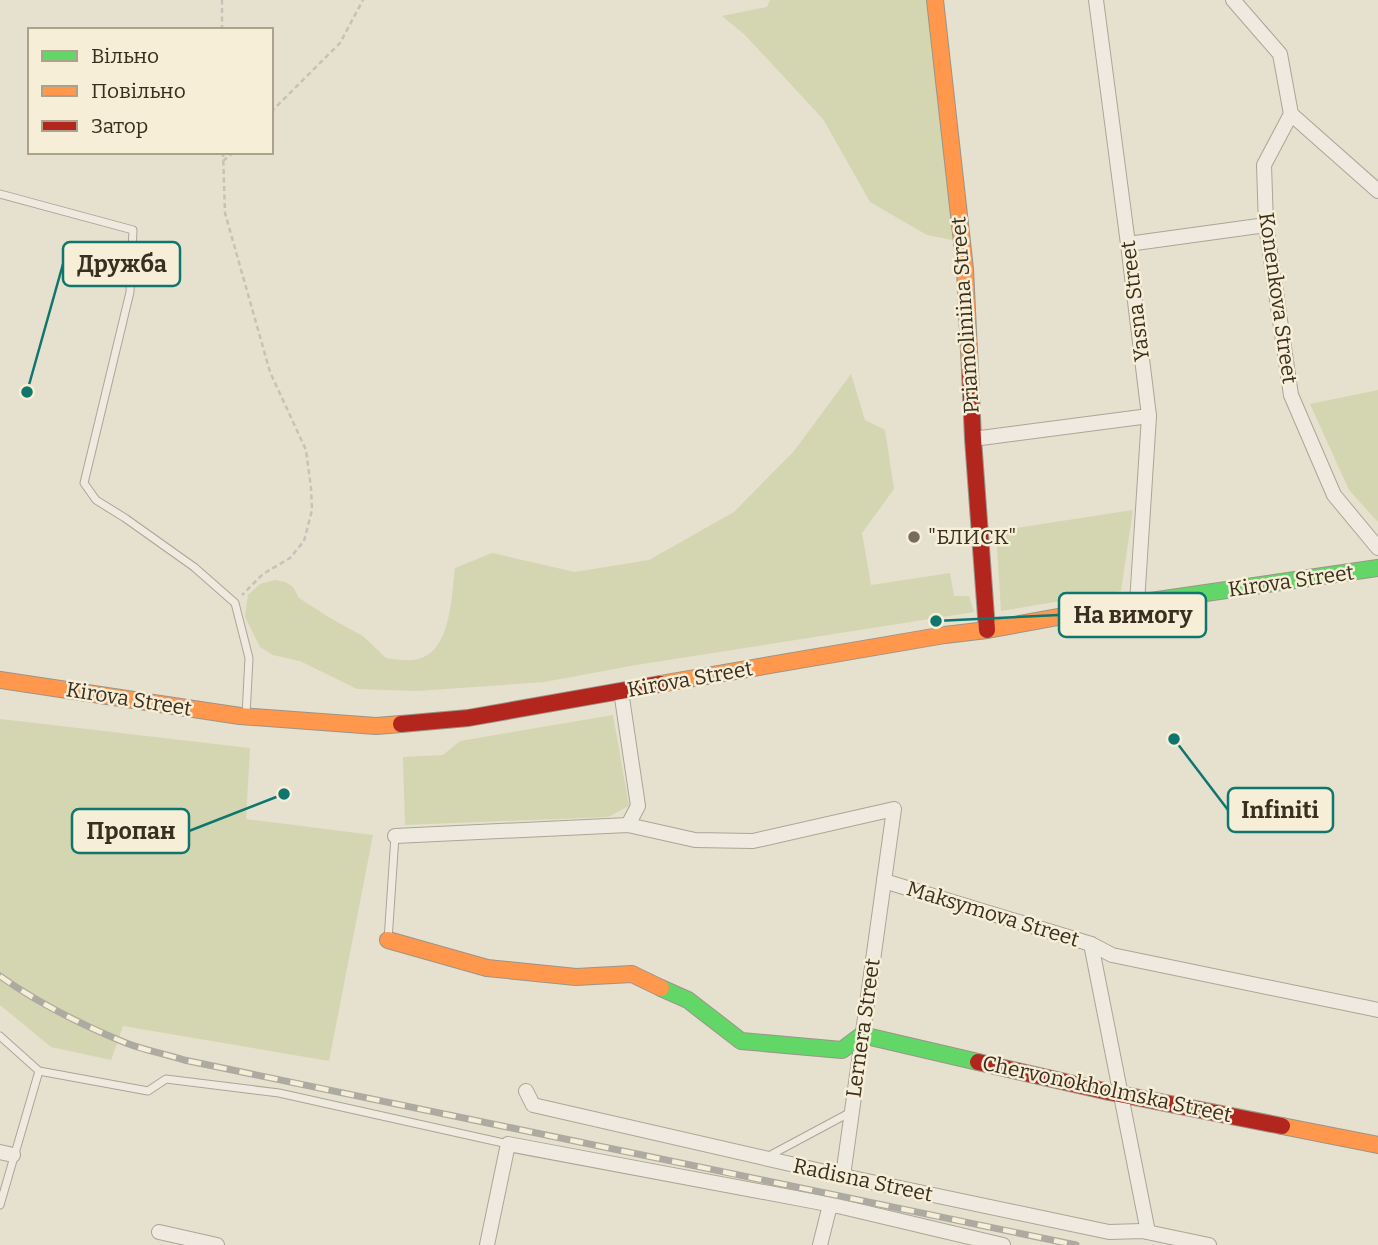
<svg xmlns="http://www.w3.org/2000/svg" width="1378" height="1245" font-family="Bitter,serif">
	<style>
		.green { fill: #d3d6b1 }
		.lines { fill: none; stroke-linecap: round; stroke-linejoin: round }
		.lane-casing { stroke: #aba597; stroke-width: 9 }
		.street-casing { stroke: #aba597; stroke-width: 16 }
		.fast-casing { stroke: #9b9488; stroke-width: 18 }
		.slow-casing { stroke: #9b9488; stroke-width: 18 }
		.jam-casing { stroke: #9b9488; stroke-width: 18 }
		.path { stroke: #c7c1b7; stroke-width: 2.5; stroke-dasharray: 5 3.5; stroke-linecap: butt }
		.lane { stroke: #eeeae0; stroke-width: 7 }
		.street { stroke: #eeeae0; stroke-width: 14 }
		.fast { stroke: #63d668; stroke-width: 16 }
		.slow { stroke: #ff974d; stroke-width: 16 }
		.jam { stroke: #b3261e; stroke-width: 16 }
		.rail-casing { stroke: #adaaa1; stroke-width: 7 }
		.rail { stroke: #f6eed6; stroke-width: 4.5; stroke-dasharray: 13; stroke-linecap: butt }
		.poi-dot { fill: #766c5d; stroke: #f6eed6; stroke-width: 2.5 }
		.labels { text-anchor: middle; dominant-baseline: central; stroke-width: 5; stroke-linejoin: round; paint-order: stroke }
		.street-label { font-size: 21px; fill: #3a2e1f; stroke: #f6eed6 }
		.poi-label { font-size: 21px; fill: #3a2e1f; stroke: #f6eed6; text-anchor: start }
		.leader { fill: none; stroke: #0f766e; stroke-width: 2.5 }
		.callout-dot { fill: #0f766e; stroke: #f6eed6; stroke-width: 2.5 }
		.callout { fill: #f6eed6; stroke: #0f766e; stroke-width: 2.5 }
		.callout-label { font-size: 23px; text-anchor: middle; font-weight: bold; fill: #3a2e1f }
	</style>
	<rect width="100%" height="100%" fill="#e6e0cf"/>
	<!-- green -->
	<g class="green">
		<polygon points="770,0 929,0 957,241 927,235 870,202 823,119 745,35 722,16 767,7"/>
		<path d="M851,374L865,420L885,430L894,489L862,533L871,585L950,573L954,596H969L974,612L636,665L544,682L417,691L357,689L300,661L273,655L260,647L245,617L248,595L260,584L275,580L285,582L293,587L299,598L330,618L363,636L386,658C394,659 404,661 413,660C452,656 451,596 455,568L492,553L575,572L649,560L734,512L794,451Z"/>
		<polygon points="1378,390 1378,522 1349,490 1310,404"/>
		<polygon points="1133,510 1121,591 1001,611 996,531"/>
		<polygon points="613,715 629,806 608,817 405,825 403,757 443,755 460,741"/>
		<polygon points="0,719 250,748 246,819 373,835 329,1061 123,1026 111,1060 51,1047 0,1005"/>
	</g>
	<g class="lines">
		<!-- lane casing -->
		<g class="lane-casing">
			<g id="lane">
				<polyline points="0,194 133,230 130,292 84,483 96,500 125,518 194,567 235,603 249,658 246,715"/>
				<polyline points="388,940 395,836"/>
				<polyline points="0,1036 39,1071 148,1091 166,1079 279,1093 508,1144"/>
				<polyline points="765,1158 851,1112"/>
				<polyline points="0,1205 39,1071"/>
			</g>
		</g>
		<!-- street casing -->
		<g class="street-casing">
			<g id="street">
				<polyline points="1096,0 1128,244 1149,416 1137,603"/>
				<polyline points="1233,0 1280,54 1291,114 1378,191"/>
				<polyline points="1291,114 1264,165 1266,225 1291,395 1334,495 1378,548"/>
				<polyline points="1128,244 1266,225"/>
				<polyline points="973,439 1149,416"/>
				<polyline points="621,691 638,806 628,825"/>
				<polyline points="395,836 628,825 695,840 753,841 894,809 843,1176"/>
				<polyline points="884,881 1091,944 1112,955 1378,1010"/>
				<polyline points="1091,944 1148,1232"/>
				<polyline points="526,1091 533,1105 843,1176 1109,1232 1142,1231 1209,1245"/>
				<polyline points="0,1152 13,1155"/>
				<polyline points="159,1232 217,1245"/>
				<polyline points="487,1245 508,1144 838,1206 1003,1245"/>
				<polyline points="820,1245 830,1205 837,1206"/>
			</g>
		</g>
		<!-- fast casing -->
		<g class="fast-casing">
			<g id="fast">
				<polyline points="1091,611 1137,603 1378,568"/>
				<polyline points="661,988 688,1000 741,1041 842,1050 862,1035 978,1062"/>
			</g>
		</g>
		<!-- slow casing -->
		<g class="slow-casing">
			<g id="slow">
				<polyline points="935,0 965,269 970,372"/>
				<polyline points="0,680 240,716 376,726 401,724"/>
				<polyline points="660,684 945,635 987,630 1091,611"/>
				<polyline points="388,940 487,968 576,977 632,974 661,988"/>
				<polyline points="1282,1126 1378,1145"/>
			</g>
		</g>
		<!-- jam casing -->
		<g class="jam-casing">
			<g id="jam">
				<polyline points="970,372 973,439 987,630"/>
				<polyline points="401,724 468,718 660,684"/>
				<polyline points="978,1062 1109,1092 1282,1126"/>
			</g>
		</g>
		<!-- path -->
		<g class="path">
			<polyline points="222,30 222,0"/>
			<polyline points="271,112 340,43 363,0"/>
			<polyline points="223,152 225,213 270,372 306,450 311,488 312,510 304,541 290,558 263,574 242,595"/>
			<polyline points="223,161 234,152"/>
		</g>
		<!-- lane -->
		<use href="#lane" class="lane"/>
		<!-- street -->
		<use href="#street" class="street"/>
		<!-- fast -->
		<use href="#fast" class="fast"/>
		<!-- slow -->
		<use href="#slow" class="slow"/>
		<!-- jam -->
		<use href="#jam" class="jam"/>
		<!-- rail casing -->
		<g class="rail-casing">
			<path id="rail" d="M0,976C38,1003 82,1025 126,1043C144,1050 165,1054 184,1060L1076,1245"/>
		</g>
		<!-- rail -->
		<use href="#rail" class="rail"/>
	</g>
	<!-- markers -->
	<circle class="poi-dot" cx="914" cy="537" r="7"/>
	<g class="labels">
		<!-- street labels -->
		<g class="street-label">
			<text transform="translate(1278 298) rotate(82)">Konenkova Street</text>
			<text transform="translate(1135 301) rotate(-97)">Yasna Street</text>
			<text transform="translate(965 315) rotate(-94)">Priamoliniina Street</text>
			<text transform="translate(1291 581) rotate(-8)">Kirova Street</text>
			<text transform="translate(690 679) rotate(-10)">Kirova Street</text>
			<text transform="translate(129 699) rotate(9)">Kirova Street</text>
			<text transform="translate(993 914) rotate(17)">Maksymova Street</text>
			<text transform="translate(863 1028) rotate(-82)">Lernera Street</text>
			<text transform="translate(1107 1089) rotate(12)">Chervonokholmska Street</text>
			<text transform="translate(863 1180) rotate(12)">Radisna Street</text>
		</g>
		<!-- poi labels -->
		<g class="poi-label">
			<text x="928" y="537">"БЛИСК"</text>
		</g>
	</g>
	<!-- callouts -->
	<path class="leader" d="M27 392L63 264M936 621L1059 615M1174 739L1228 810M284 794L189 831"/>
	<g class="callout-dot">
		<circle cx="27" cy="392" r="7"/>
		<circle cx="936" cy="621" r="7"/>
		<circle cx="1174" cy="739" r="7"/>
		<circle cx="284" cy="794" r="7"/>
	</g>
	<g class="callout">
		<rect x="63" y="242" width="117" height="44" rx="7"/>
		<rect x="1059" y="593" width="147" height="44" rx="7"/>
		<rect x="1228" y="788" width="105" height="44" rx="7"/>
		<rect x="72" y="809" width="117" height="44" rx="7"/>
	</g>
	<g class="callout-label">
		<text x="122" y="272">Дружба</text>
		<text x="1133" y="623">На вимогу</text>
		<text x="1280" y="818">Infiniti</text>
		<text x="131" y="839">Пропан</text>
	</g>
	<!-- legend -->
	<rect x="28" y="28" width="245" height="126" fill="#f6eed6" stroke="#aba18d" stroke-width="2"/>
	<rect x="42" y="51" width="35" height="10" fill="#63d668" stroke="#aba18d" stroke-width="2"/>
	<text x="91" y="63" font-size="21" fill="#3a2e1f">Вільно</text>
	<rect x="42" y="86" width="35" height="10" fill="#ff974d" stroke="#aba18d" stroke-width="2"/>
	<text x="91" y="98" font-size="21" fill="#3a2e1f">Повільно</text>
	<rect x="42" y="121" width="35" height="10" fill="#b3261e" stroke="#aba18d" stroke-width="2"/>
	<text x="91" y="133" font-size="21" fill="#3a2e1f">Затор</text>
</svg>
